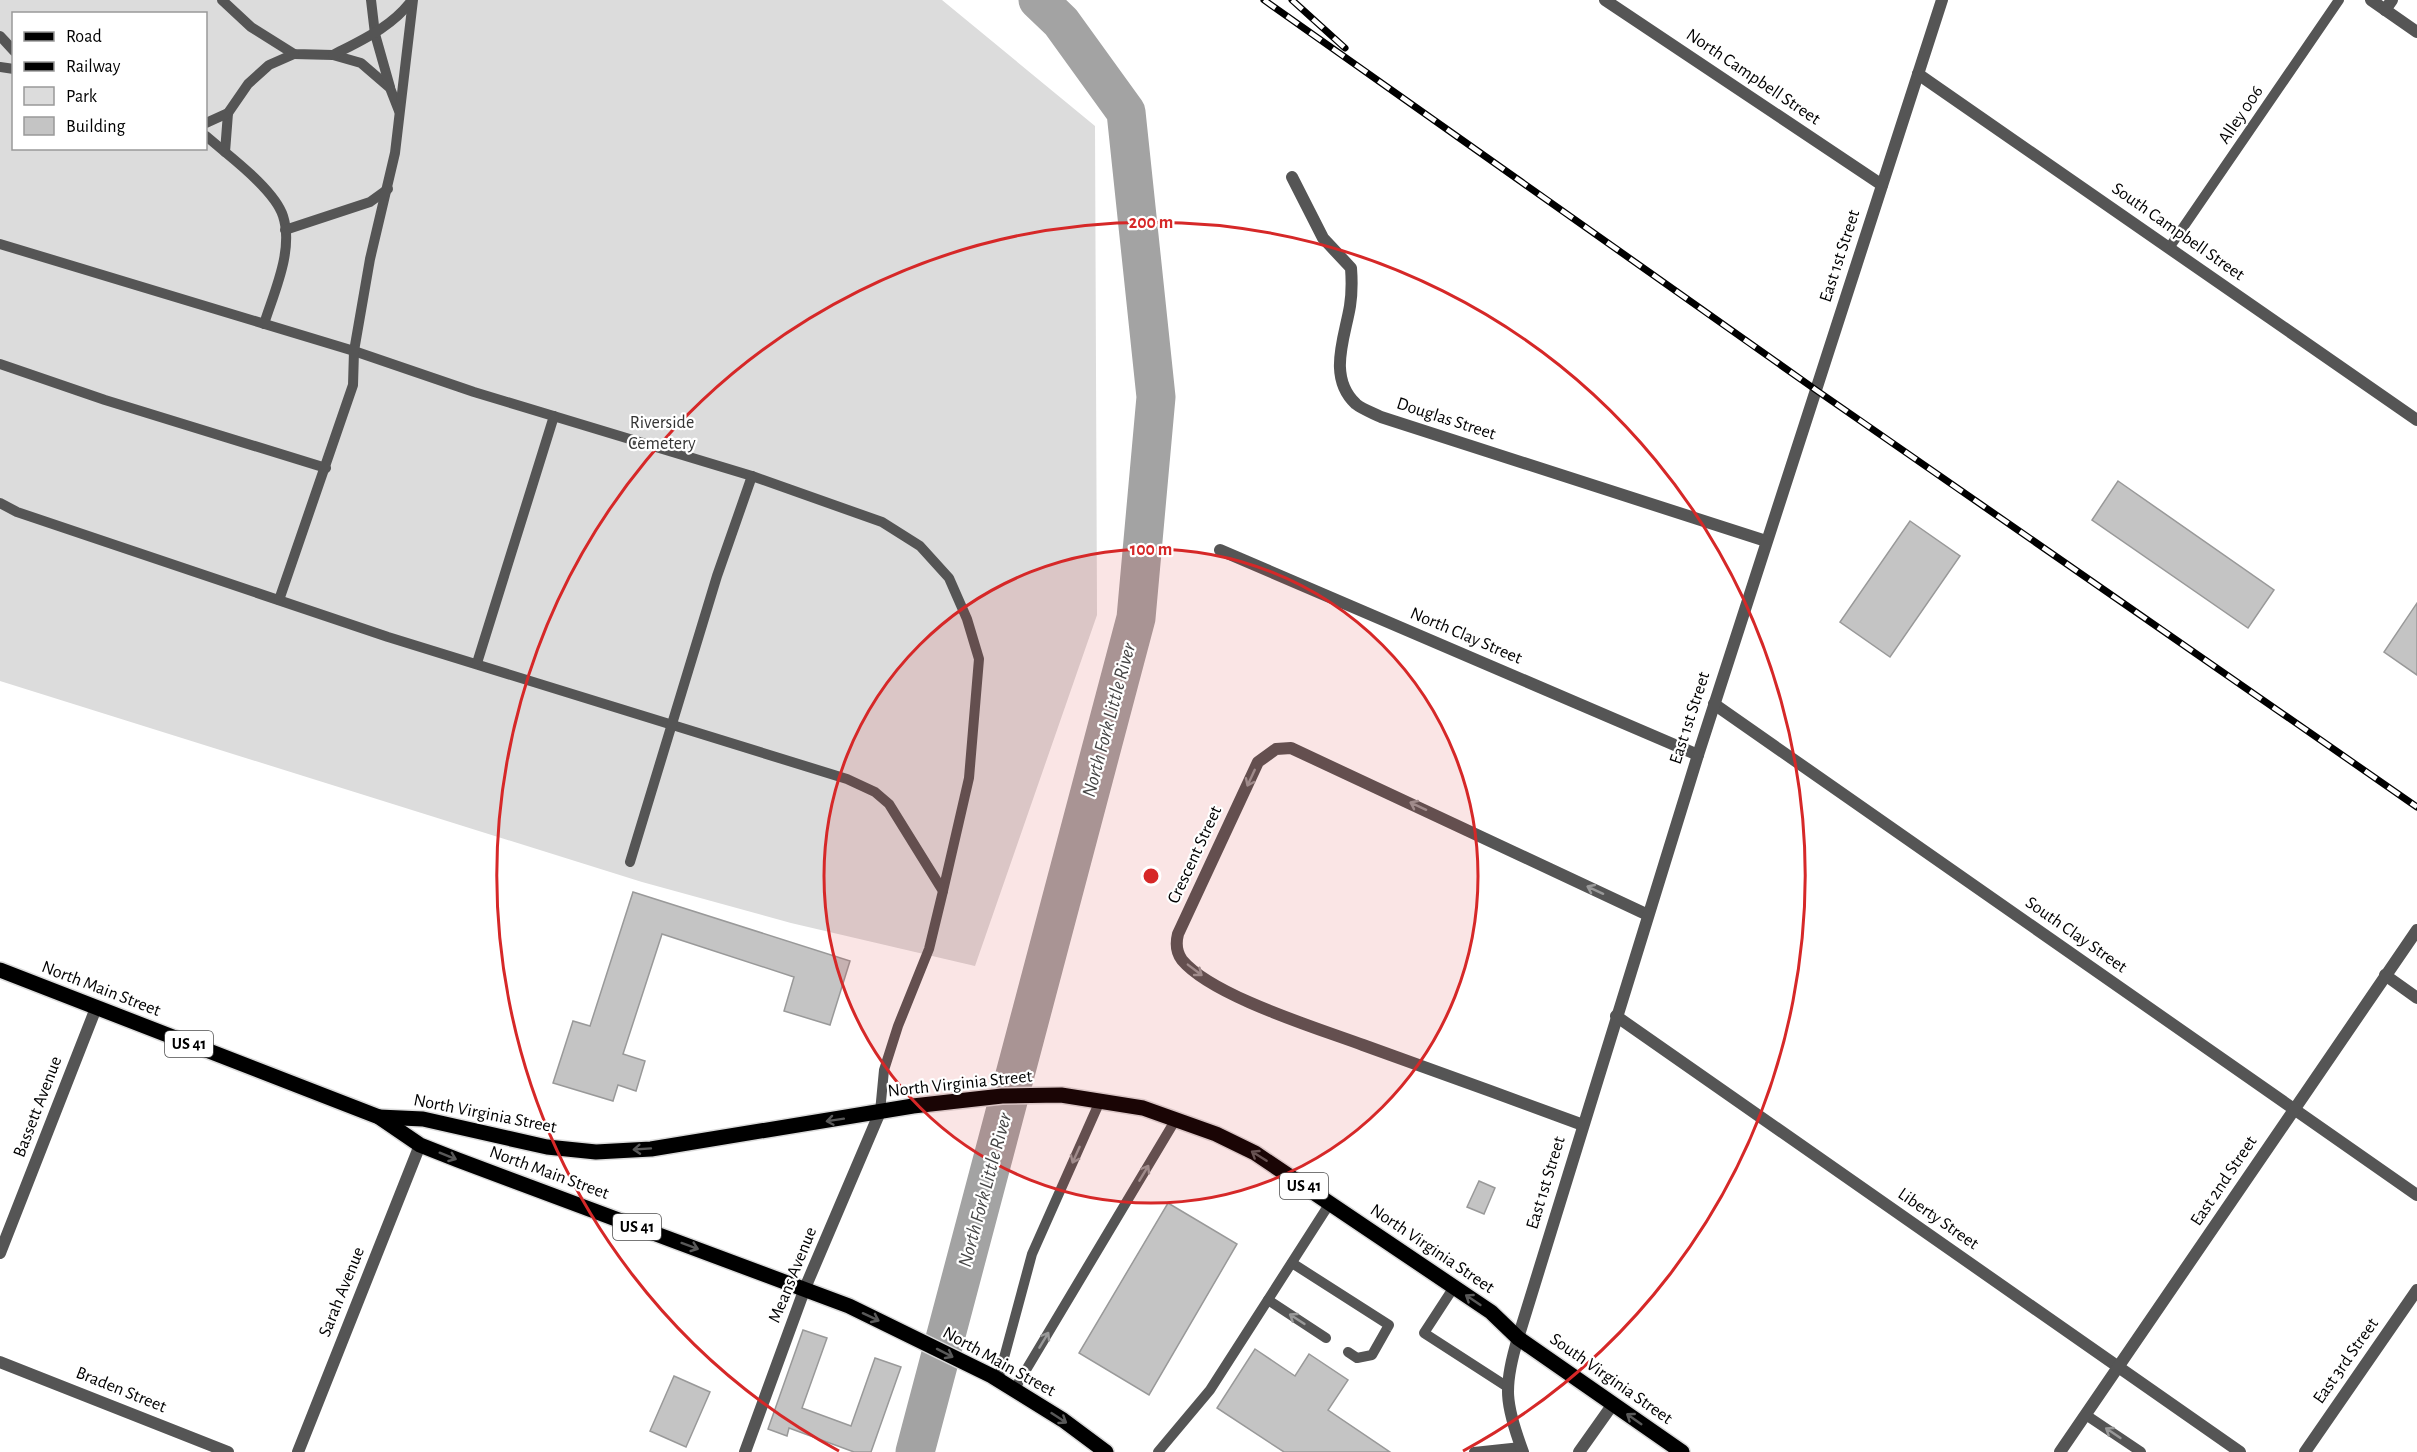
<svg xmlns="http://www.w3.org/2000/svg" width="2417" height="1452" font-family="'Alegreya Sans',sans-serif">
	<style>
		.green { fill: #dcdcdc; fill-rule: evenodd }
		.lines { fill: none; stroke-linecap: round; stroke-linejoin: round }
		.river { stroke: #a3a3a3; stroke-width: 39 }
		.building { fill: #c4c4c4; stroke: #999; stroke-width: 1.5 }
		.primary-casing { stroke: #dbdbdb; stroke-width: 18 }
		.lane { stroke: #555; stroke-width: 10 }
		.street { stroke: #555; stroke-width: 12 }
		.primary { stroke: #000; stroke-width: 15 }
		.rail-casing { stroke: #000; stroke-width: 7 }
		.rail { stroke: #fff; stroke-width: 4.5; stroke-dasharray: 14; stroke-linecap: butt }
		.oneway { stroke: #999 }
		.oneway2 { stroke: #595959 }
		.ring { fill: none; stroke: #d62828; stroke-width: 3 }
		.labels { text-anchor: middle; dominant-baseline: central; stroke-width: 4.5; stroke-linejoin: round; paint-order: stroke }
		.shield { fill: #fff; stroke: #4c4c4c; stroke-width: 1.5 }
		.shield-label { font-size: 16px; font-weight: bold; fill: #000 }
		.street-label { font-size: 18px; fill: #000; stroke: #fff }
		.park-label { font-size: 18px; fill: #333; stroke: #fff }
		.water-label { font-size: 20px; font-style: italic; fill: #444; stroke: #fff }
		.centre { fill: #d62828; stroke: #fff; stroke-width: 3 }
		.ring-label { font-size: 18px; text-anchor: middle; font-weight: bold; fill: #d62828; stroke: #fff; stroke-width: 4.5; stroke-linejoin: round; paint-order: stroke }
	</style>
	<rect width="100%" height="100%" fill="#fff"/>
	<!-- green -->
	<path class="green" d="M0,0H942L1095,126L1097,615L975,966L791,923L642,882L0,681ZM14,14H206V148H14Z"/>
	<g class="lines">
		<!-- river -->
		<polyline class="river" points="915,1452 1136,618 1156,397 1126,112 1061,22 1038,0"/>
	</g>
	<!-- building -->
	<g class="building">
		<polygon points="2118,481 2274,590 2248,628 2092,520"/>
		<polygon points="1910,521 1960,556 1890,657 1840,622"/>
		<polygon points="2417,603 2417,675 2384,652"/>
		<polygon points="633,892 850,961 830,1025 784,1011 794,977 662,934 623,1054 645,1061 636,1091 618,1085 613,1101 553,1083 573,1021 590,1026"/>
		<polygon points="1479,1181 1495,1188 1484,1214 1467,1207"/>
		<polygon points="1168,1203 1237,1244 1149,1395 1079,1353"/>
		<polygon points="803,1330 827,1338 802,1408 851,1426 875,1358 901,1367 871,1452 854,1452 789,1428 787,1436 768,1429"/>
		<polygon points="1255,1349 1295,1376 1309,1354 1348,1380 1328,1410 1390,1452 1284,1452 1217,1408"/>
		<polygon points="674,1376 710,1392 686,1447 650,1431"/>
	</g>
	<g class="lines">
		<!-- primary casing -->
		<g class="primary-casing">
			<g id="primary">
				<polyline points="0,970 379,1117 420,1145 458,1160 849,1306 992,1376 1063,1420 1106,1452"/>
				<polyline points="379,1117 423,1119 547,1147 596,1152 651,1149 913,1106 1002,1096 1061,1095 1143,1108 1216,1134 1255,1153 1491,1312 1518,1338 1682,1452"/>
			</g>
		</g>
		<!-- lane -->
		<g class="lane">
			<polyline points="222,0 251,27 294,54 333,55 361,63 390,88 399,111"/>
			<polyline points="371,0 375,34 390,87"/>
			<polyline points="0,36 14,51"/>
			<path d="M333,55C362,40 392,27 412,0"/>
			<polyline points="0,67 14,69"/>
			<path d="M228,113L225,152C242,166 276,194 283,216C294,250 274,292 264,324"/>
			<polyline points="206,123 228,113 248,84 269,65 294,54"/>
			<polyline points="206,136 225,152"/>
			<polyline points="285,230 370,202 388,189"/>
			<polyline points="0,244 354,351 474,392 752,476 882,522 920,546 949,578 967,619 979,659 969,778 943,891"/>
			<polyline points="2169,248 2339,0"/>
			<polyline points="0,364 105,400 326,468"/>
			<polyline points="0,503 17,512 388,637 847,779 875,792 889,804 943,891 929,949 898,1026 884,1070 880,1112"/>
			<polyline points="279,600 353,385 354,351 370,259 395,153 413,0"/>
			<polyline points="477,663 554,416"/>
			<polyline points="630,862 717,576 752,476"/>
			<polyline points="1292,1263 1389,1325 1372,1355 1357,1358 1348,1352"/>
			<polyline points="1454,1287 1424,1333 1506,1386"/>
			<polyline points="1268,1300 1326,1338"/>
			<polyline points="998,1380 1032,1254 1100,1101"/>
			<polyline points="1014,1390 1176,1119"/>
			<polyline points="2086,1415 2141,1452"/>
			<polyline points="1158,1452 1210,1390 1330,1203"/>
			<polyline points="1474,1452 1521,1447"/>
		</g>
		<!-- street -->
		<g class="street">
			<polyline points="1605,0 1882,185"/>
			<polyline points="2371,0 2417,32"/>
			<polyline points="2385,10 2392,0"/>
			<polyline points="1918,74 2417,420"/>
			<path d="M1292,177L1323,238L1351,268C1352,281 1352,293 1350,306C1345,337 1327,377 1356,404C1362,409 1373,413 1381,417L1766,541"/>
			<polyline points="1220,550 1698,755"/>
			<polyline points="1714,704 2417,1195"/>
			<polyline points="2385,975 2417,998"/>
			<polyline points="1616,1016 2240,1452"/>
			<path d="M1583,1125C1510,1098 1436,1071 1363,1045C1317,1028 1212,996 1182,960C1176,952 1176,942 1178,934L1258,762L1276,749L1291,748L1648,915"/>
			<polyline points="0,1253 96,1008"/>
			<polyline points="0,1362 228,1452"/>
			<polyline points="298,1452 420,1145"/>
			<polyline points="745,1452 805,1288 880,1112"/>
			<path d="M1523,1452C1505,1404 1503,1387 1518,1338L1698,755L1942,0"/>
			<polyline points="1579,1452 1613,1404"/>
			<polyline points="2060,1452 2417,930"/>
			<polyline points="2305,1452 2417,1290"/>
		</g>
		<!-- primary -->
		<use href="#primary" class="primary"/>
		<!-- rail casing -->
		<g class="rail-casing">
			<g id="rail">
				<polyline points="1264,0 1816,390 2417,807"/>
				<polyline points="1292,0 1345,48"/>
			</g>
		</g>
		<!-- rail -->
		<use href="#rail" class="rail"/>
	</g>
	<!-- one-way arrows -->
	<defs><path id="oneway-shaft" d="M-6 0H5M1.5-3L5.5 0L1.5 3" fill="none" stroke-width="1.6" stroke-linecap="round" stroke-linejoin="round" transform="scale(1.5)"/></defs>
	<g class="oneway">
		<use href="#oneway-shaft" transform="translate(1251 778) rotate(115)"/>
		<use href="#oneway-shaft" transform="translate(1418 806) rotate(-155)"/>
		<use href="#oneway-shaft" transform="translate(1595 890) rotate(-155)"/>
		<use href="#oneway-shaft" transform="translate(1195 970) rotate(37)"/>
		<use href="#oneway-shaft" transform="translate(1076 1155) rotate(114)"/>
		<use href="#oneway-shaft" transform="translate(1144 1173) rotate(-59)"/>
		<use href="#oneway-shaft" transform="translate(1297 1319) rotate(-147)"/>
		<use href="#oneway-shaft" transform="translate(1044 1340) rotate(-59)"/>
		<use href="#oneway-shaft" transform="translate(2113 1433) rotate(-146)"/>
	</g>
	<g class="oneway2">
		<use href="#oneway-shaft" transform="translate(835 1120) rotate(171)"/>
		<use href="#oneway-shaft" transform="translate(642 1149) rotate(176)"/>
		<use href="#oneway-shaft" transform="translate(448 1156) rotate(22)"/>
		<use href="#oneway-shaft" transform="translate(1259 1156) rotate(-148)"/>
		<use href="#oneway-shaft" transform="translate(690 1246) rotate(20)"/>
		<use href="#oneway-shaft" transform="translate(1473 1300) rotate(-146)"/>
		<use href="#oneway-shaft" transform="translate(871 1317) rotate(25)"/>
		<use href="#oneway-shaft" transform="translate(945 1353) rotate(27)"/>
		<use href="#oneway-shaft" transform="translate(1059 1418) rotate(33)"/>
		<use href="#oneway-shaft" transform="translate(1634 1419) rotate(-145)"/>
	</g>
	<!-- distance rings -->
	<circle cx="1151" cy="876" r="327" fill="#d62828" fill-opacity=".12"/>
	<g class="ring">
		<circle cx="1151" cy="876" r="327"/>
		<path d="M839 1451A654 654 0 1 1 1463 1451"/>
	</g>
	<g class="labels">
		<!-- shield labels -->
		<g class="shield">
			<rect x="165" y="1031" width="48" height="26" rx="4.5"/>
			<rect x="1280" y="1173" width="48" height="26" rx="4.5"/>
			<rect x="613" y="1214" width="48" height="26" rx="4.5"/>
		</g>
		<g class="shield-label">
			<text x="189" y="1044">US 41</text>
			<text x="1304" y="1186">US 41</text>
			<text x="637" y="1227">US 41</text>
		</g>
		<!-- street labels -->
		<g class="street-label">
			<text transform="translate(1753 77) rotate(34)">North Campbell Street</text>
			<text transform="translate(2241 115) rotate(-56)">Alley 006</text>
			<text transform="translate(2178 232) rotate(35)">South Campbell Street</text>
			<text transform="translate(1840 256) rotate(-72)">East 1st Street</text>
			<text transform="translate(1446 419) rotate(18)">Douglas Street</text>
			<text transform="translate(1466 636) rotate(23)">North Clay Street</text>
			<text transform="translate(1690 718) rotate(-72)">East 1st Street</text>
			<text transform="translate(1195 855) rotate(-65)">Crescent Street</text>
			<text transform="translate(2076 935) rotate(35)">South Clay Street</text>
			<text transform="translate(101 989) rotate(21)">North Main Street</text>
			<text transform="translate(960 1084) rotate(-6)">North Virginia Street</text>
			<text transform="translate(38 1107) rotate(-69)">Bassett Avenue</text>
			<text transform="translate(485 1114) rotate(11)">North Virginia Street</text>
			<text transform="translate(549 1173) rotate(20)">North Main Street</text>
			<text transform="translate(2224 1181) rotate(-56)">East 2nd Street</text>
			<text transform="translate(1546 1183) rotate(-73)">East 1st Street</text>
			<text transform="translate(1938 1219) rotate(35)">Liberty Street</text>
			<text transform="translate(1432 1249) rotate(34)">North Virginia Street</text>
			<text transform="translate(793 1275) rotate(-68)">Means Avenue</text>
			<text transform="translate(342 1292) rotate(-68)">Sarah Avenue</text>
			<text transform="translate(2346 1361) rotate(-55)">East 3rd Street</text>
			<text transform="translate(999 1362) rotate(29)">North Main Street</text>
			<text transform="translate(1611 1379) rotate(35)">South Virginia Street</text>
			<text transform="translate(121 1390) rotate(22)">Braden Street</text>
		</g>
		<!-- park labels -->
		<g class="park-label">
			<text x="662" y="423">Riverside<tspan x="662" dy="21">Cemetery</tspan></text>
		</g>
		<!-- water labels -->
		<g class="water-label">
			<text transform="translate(1109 720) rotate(-75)">North Fork Little River</text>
			<text transform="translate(985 1190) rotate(-75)">North Fork Little River</text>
		</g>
	</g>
	<circle cx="1151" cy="876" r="9" class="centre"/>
	<g class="ring-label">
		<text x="1151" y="228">200 m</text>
		<text x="1151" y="555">100 m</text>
	</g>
	<!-- legend -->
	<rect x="12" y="12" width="195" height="138" fill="#ffffff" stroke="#999999" stroke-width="1.5"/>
	<rect x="24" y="32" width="30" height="9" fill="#000000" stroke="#999999" stroke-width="1.5"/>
	<text x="66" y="42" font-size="18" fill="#000000">Road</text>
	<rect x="24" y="62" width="30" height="9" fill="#000000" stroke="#999999" stroke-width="1.5"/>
	<text x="66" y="72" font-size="18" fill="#000000">Railway</text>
	<rect x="24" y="87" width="30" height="18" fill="#dcdcdc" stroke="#999999" stroke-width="1.5"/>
	<text x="66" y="102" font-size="18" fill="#000000">Park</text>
	<rect x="24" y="117" width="30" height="18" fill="#c4c4c4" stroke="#999999" stroke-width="1.5"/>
	<text x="66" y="132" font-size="18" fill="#000000">Building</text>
</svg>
